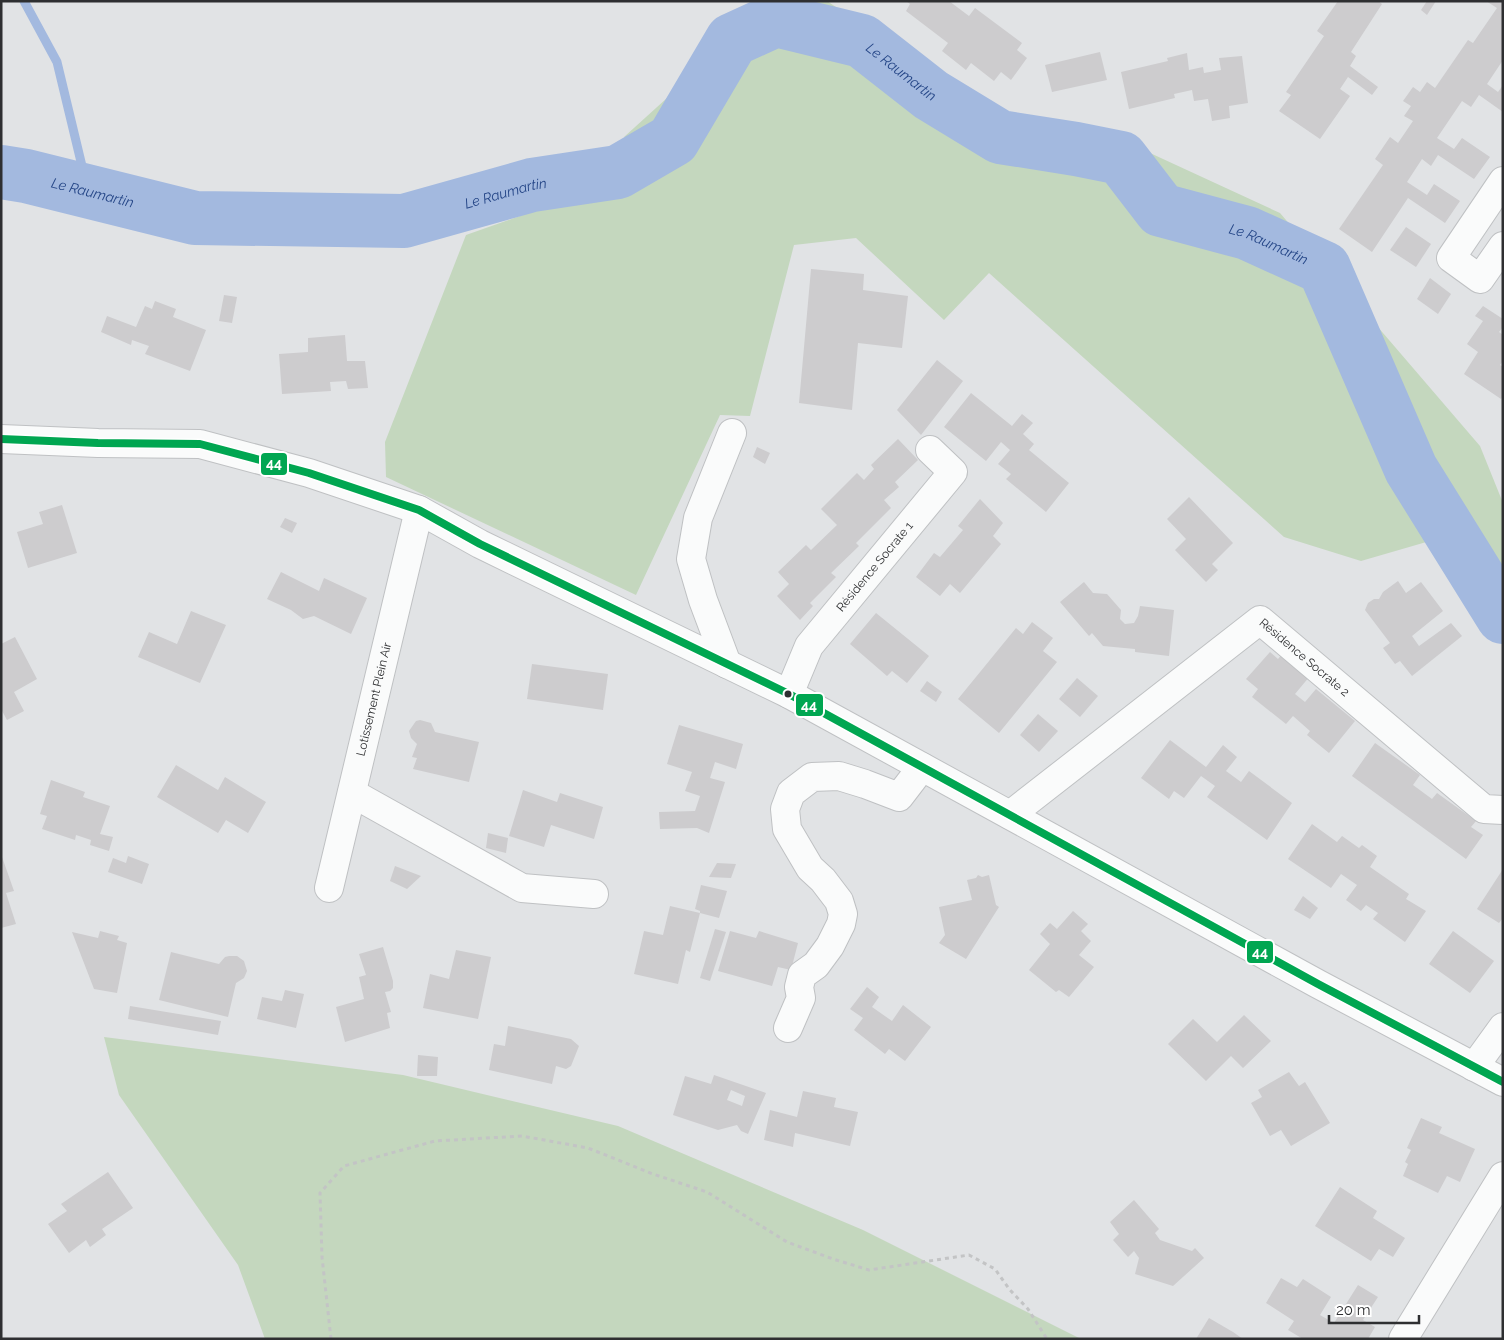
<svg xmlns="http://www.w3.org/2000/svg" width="1504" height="1340" font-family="Raleway,sans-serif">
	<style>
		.green { fill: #c4d7be }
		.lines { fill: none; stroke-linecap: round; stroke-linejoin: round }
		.stream { stroke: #a3b9df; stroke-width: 9 }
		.river { stroke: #a3b9df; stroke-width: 54 }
		.building { fill: #cdccce; fill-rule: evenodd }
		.minor-casing { stroke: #bfc1c3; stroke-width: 30 }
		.path { stroke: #c3c4c5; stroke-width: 3; stroke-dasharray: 4 4; stroke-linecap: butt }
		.minor { stroke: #fafbfb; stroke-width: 28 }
		.bus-1-casing { stroke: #fff; stroke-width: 11 }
		.bus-1 { stroke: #00a651; stroke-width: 8 }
		.bus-dot { fill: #2e2f31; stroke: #fff; stroke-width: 2 }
		.labels { text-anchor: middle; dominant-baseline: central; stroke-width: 5; stroke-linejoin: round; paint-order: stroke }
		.street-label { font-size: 12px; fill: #2e2f31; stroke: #fff }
		.water-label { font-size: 14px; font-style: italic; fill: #254687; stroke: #fff }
		.line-badge { stroke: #fff; stroke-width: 2 }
		.badge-label { font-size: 14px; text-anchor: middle; font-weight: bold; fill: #fff }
	</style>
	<rect width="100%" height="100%" fill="#e1e3e5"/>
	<!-- green -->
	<g class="green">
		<polygon points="774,1 827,1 998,116 1137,147 1280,213 1480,446 1503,503 1503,617 1447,536 1361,561 1284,537 989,273 944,320 856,238 794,245 750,416 720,415 636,595 386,477 385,442 466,235 667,164 624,137"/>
		<polygon points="104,1037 403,1075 618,1126 863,1230 1081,1339 265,1339 238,1265 119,1095"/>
	</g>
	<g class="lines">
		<!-- stream -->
		<polyline class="stream" points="24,1 57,62 88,191"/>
		<!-- river -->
		<path class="river" id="s1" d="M1,172L26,176L195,218L404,221L532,185L618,172L673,140L732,40L776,20L862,41L931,95L1000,137L1076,149L1121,158L1161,210L1247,233L1324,268L1411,469L1503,617"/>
	</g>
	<!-- building -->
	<g class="building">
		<polygon points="906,1 949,1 969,16 975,8 1022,43 1017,50 1027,58 1011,80 1001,72 994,81 971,63 966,70 942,51 948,43 906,11 910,4"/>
		<polygon points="1338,1 1378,1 1382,4 1351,52 1356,56 1350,66 1378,87 1372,95 1348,77 1340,89 1350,96 1320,139 1279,111 1291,95 1286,92 1324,36 1317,31"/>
		<polygon points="1427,1 1436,1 1427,15 1421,10"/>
		<polygon points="1486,1 1503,1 1503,60 1487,84 1498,92 1503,85 1503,112 1479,95 1471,107 1462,101 1437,138 1454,149 1462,138 1490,157 1474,179 1438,155 1431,166 1422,159 1407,182 1427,195 1434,184 1460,201 1445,223 1408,198 1372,252 1339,229 1383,165 1375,159 1390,137 1398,143 1413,121 1404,116 1411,106 1403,101 1413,87 1420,92 1427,82 1435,88 1468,40 1473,43 1497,8"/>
		<polygon points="1100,52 1107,80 1052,92 1045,65"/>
		<polygon points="1187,53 1189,70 1203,67 1204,73 1221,70 1219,58 1242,56 1248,103 1229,106 1230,118 1212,121 1208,99 1194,101 1192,90 1174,94 1175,98 1129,109 1121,72 1168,61 1167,58"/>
		<polygon points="1406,227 1431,244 1416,267 1390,250"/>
		<polygon points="811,269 864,274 863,290 908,296 902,348 858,343 852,410 799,403"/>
		<polygon points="1430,278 1451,294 1438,314 1417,299"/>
		<polygon points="224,295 237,297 232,323 219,321"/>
		<polygon points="155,301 176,309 173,317 206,330 190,371 145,354 149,346 132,340 131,345 101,332 107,316 136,327 145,306 152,309"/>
		<polygon points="1483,306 1503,319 1503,327 1499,332 1503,335 1503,361 1500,365 1503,367 1503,396 1501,399 1464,374 1478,352 1467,344 1483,321 1475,316"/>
		<polygon points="345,335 347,361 365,361 368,388 348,389 346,381 330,382 331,391 282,394 279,354 308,352 308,338"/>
		<polygon points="937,360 963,381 921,435 897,410"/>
		<polygon points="971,393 1012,426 1022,414 1033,423 1023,434 1034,444 1029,450 1069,483 1046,512 1006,479 1011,474 998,464 1010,450 1001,442 986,461 944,427"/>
		<polygon points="898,439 918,460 895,482 899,487 884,500 891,508 856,543 859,546 831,573 836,577 810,603 813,606 800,620 777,596 789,584 778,572 806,545 811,550 837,525 821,509 857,473 864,480 874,469 871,465"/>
		<polygon points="757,447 770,453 765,464 753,457"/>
		<polygon points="1189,497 1233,543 1212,564 1218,570 1206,582 1175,550 1186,539 1167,519"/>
		<polygon points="980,499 1003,523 993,536 1001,544 960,593 950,584 940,596 916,577 934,553 940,557 963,530 958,526"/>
		<polygon points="62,505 77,553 28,568 17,532 43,524 39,512"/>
		<polygon points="285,518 297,523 292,533 280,527"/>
		<polygon points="281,572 319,591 324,578 367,598 351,634 314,616 303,619 291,610 267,599"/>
		<polygon points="1398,581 1406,593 1421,582 1443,611 1412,636 1419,646 1451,623 1462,636 1412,676 1400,661 1395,664 1383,648 1390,643 1365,610 1368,603 1374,599 1379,599 1383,592"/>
		<polygon points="1084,582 1093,593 1107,594 1121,610 1120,619 1125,624 1134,623 1138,616 1140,606 1174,610 1169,656 1135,652 1135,649 1103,646 1092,633 1089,636 1060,602"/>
		<polygon points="191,611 226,625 200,683 138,657 149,632 177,644"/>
		<polygon points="876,613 929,656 907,683 892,671 887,676 850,644"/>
		<polygon points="1032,622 1053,638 1043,651 1057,662 999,733 958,699 1016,628 1023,634"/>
		<polygon points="15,637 37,679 14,692 24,711 7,720 1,709 1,644"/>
		<polygon points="1270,652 1278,659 1283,653 1310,676 1295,694 1305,702 1316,689 1355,721 1329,753 1307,735 1310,731 1293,716 1286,724 1252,697 1258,689 1246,679"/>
		<polygon points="532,664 608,674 603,710 527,699"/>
		<polygon points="1077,678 1098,696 1080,717 1059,699"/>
		<polygon points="927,681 942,692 936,702 920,691"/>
		<polygon points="1038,714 1058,731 1039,752 1020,735"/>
		<polygon points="420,720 431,723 435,732 479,742 469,782 413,769 417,758 412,757 417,744 411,738 409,731 416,721"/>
		<polygon points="679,725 743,744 736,769 715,762 710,778 725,782 709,833 697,828 660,829 659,812 695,811 700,796 685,791 692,772 667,764"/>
		<polygon points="1170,740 1206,767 1223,745 1237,757 1226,771 1241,782 1249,771 1292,803 1267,840 1207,797 1215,786 1201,776 1184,798 1174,791 1169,799 1141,778"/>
		<polygon points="1375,743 1420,775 1413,785 1432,799 1437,793 1476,821 1471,827 1483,835 1466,859 1352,776"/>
		<polygon points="176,765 218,790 225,777 266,802 248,833 226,820 218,833 157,797"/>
		<polygon points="51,780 85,792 83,797 110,806 100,834 113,837 109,851 90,845 91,840 76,835 75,840 42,829 47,816 40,814"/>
		<polygon points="523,790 557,802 560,793 603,807 594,839 551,825 544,847 509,836"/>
		<polygon points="1312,824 1337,842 1342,836 1359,848 1362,845 1377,856 1370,867 1409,894 1406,899 1426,911 1405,942 1373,919 1378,913 1366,905 1361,911 1346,900 1357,885 1341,874 1331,888 1288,859"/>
		<polygon points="488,833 508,838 506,853 486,848"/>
		<polygon points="1,854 14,891 6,893 16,924 1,928"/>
		<polygon points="128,856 149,864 142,884 108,872 113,858 126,863"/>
		<polygon points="717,863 736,864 731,878 709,877"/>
		<polygon points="395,866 421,876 407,889 390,881"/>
		<polygon points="1503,869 1503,918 1499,923 1477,909"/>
		<polygon points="978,875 982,877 989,875 996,905 999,907 966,959 939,943 945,935 939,907 972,900 967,880 976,878"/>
		<polygon points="701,885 727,891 719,918 700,913 700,911 695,909"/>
		<polygon points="1303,896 1318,908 1310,919 1294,910"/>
		<polygon points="670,906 700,913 690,952 686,950 678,984 634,974 644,931 663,935"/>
		<polygon points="1073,911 1088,924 1081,931 1091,941 1079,955 1094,967 1069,997 1059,990 1056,992 1029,970 1050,944 1040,934 1050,923 1057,929"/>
		<polygon points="715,929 726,932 710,981 700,978"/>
		<polygon points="100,931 119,936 117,940 127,943 117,993 94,989 72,932 98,938"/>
		<polygon points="730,931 756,938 759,931 798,943 791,970 778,967 772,986 718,971"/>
		<polygon points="1453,931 1494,961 1470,993 1429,964"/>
		<polygon points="383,947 393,981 393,988 390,991 385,992 391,1012 387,1013 390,1028 345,1042 336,1007 364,999 359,977 366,975 359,954"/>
		<polygon points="456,950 491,957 478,1019 423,1008 430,974 449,979"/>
		<polygon points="171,952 219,964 225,957 229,956 237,956 244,961 247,971 244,978 236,983 228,1017 159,1000"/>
		<polygon points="867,987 879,997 872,1007 892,1021 903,1005 931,1027 905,1061 889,1049 885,1054 854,1030 863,1018 850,1009"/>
		<polygon points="285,990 304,994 296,1028 257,1019 262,997 282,1001"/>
		<polygon points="130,1006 221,1021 218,1035 128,1019"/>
		<polygon points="1244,1015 1271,1041 1243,1068 1231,1056 1206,1081 1168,1044 1193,1019 1217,1042"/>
		<polygon points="508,1026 571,1039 579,1046 571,1066 566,1069 556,1066 552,1084 489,1070 494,1044 505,1046"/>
		<polygon points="418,1055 438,1057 437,1076 417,1076"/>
		<polygon points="1289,1072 1299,1086 1305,1082 1330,1123 1291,1146 1281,1130 1270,1136 1251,1103 1262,1097 1258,1090"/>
		<path d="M714,1075L766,1093L748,1134L741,1131L737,1125L718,1130L673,1115L685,1076L711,1084ZM731,1090L745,1096L742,1106L727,1100Z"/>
		<polygon points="803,1091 836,1098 834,1107 858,1112 850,1146 795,1133 793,1147 764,1140 770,1110 797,1117"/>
		<polygon points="1421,1118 1442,1127 1439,1133 1475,1149 1460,1182 1447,1176 1438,1193 1403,1176 1408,1164 1405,1162 1411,1150 1407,1148"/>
		<polygon points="108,1172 133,1208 102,1229 106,1235 90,1247 86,1240 69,1253 48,1224 67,1211 61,1204"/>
		<polygon points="1340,1187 1377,1211 1373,1218 1405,1238 1393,1257 1379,1249 1371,1261 1315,1226"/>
		<polygon points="1134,1200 1159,1229 1155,1233 1160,1240 1192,1251 1195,1248 1204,1258 1173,1286 1135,1274 1139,1258 1134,1251 1128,1257 1113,1240 1119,1234 1110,1222"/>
		<polygon points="1281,1278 1297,1287 1303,1279 1331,1297 1320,1315 1334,1323 1358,1285 1378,1297 1363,1320 1375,1327 1368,1339 1303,1339 1288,1330 1294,1321 1266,1303"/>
		<polygon points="1209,1318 1233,1332 1243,1339 1196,1339"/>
	</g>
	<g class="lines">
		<!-- minor casing -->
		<g class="minor-casing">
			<g id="minor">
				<polyline points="1503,181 1451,258 1480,279 1503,246"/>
				<polyline points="1,439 98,443 200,444 309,473 419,510 480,544 789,694 1318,984 1503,1082"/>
				<polyline points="727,664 703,600 691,559 698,518 732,433"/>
				<path id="s2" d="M789,694L809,646L953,472L930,450"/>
				<polyline points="352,793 522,888 594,894"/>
				<path id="s3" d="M1010,815L1260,620L1484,809L1503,810"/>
				<path id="s4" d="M329,888L419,510"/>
				<polyline points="788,1028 801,998 799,987 802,975 816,965 830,946 841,924 843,914 839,901 823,880 810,868 787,829 785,809 791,793 812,777 839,776 865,784 899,797 922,767"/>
				<polyline points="1474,1067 1503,1027"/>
				<polyline points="1403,1339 1503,1176"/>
			</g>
		</g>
		<!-- path -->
		<polyline class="path" points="331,1339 322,1257 320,1193 344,1166 435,1141 522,1136 588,1148 653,1174 707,1192 787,1242 833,1259 869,1270 969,1255 995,1269 1010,1290 1028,1309 1047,1339"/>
		<!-- minor -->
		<use href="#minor" class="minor"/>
		<!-- bus-1 casing -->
		<g class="bus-1-casing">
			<polyline id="bus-1" points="1,439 98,443 200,444 309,473 419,510 480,544 789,694 1318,984 1503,1082"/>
		</g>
		<!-- bus-1 -->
		<use href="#bus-1" class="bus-1"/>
	</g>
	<!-- markers -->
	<circle class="bus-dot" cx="788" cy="694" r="4.5"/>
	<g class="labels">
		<!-- street labels -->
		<g class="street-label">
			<text stroke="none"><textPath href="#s2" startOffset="155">Résidence Socrate 1</textPath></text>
			<text stroke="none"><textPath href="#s3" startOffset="375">Résidence Socrate 2</textPath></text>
			<text stroke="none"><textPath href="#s4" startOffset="194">Lotissement Plein Air</textPath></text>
		</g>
		<!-- water labels -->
		<g class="water-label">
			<text stroke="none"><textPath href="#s1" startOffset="995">Le Raumartin</textPath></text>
			<text stroke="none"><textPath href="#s1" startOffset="94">Le Raumartin</textPath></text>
			<text stroke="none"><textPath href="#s1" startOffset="514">Le Raumartin</textPath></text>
			<text stroke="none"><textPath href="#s1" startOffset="1415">Le Raumartin</textPath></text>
		</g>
	</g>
	<g class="line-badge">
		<rect x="260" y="452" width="28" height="24" rx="5" fill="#00a651"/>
		<rect x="795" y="693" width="29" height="24" rx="5" fill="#00a651"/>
		<rect x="1246" y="940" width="28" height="24" rx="5" fill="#00a651"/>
	</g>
	<g class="badge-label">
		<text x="274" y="468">44</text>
		<text x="809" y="710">44</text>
		<text x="1260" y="957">44</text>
	</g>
	<!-- border -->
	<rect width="1504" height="1340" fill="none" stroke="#2e2f31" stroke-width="5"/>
	<!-- scale -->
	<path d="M1329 1315v8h90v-8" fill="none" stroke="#2e2f31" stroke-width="2.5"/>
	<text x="1336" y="1315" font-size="15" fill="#2e2f31" stroke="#ffffff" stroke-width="4" paint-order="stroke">20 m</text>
</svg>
